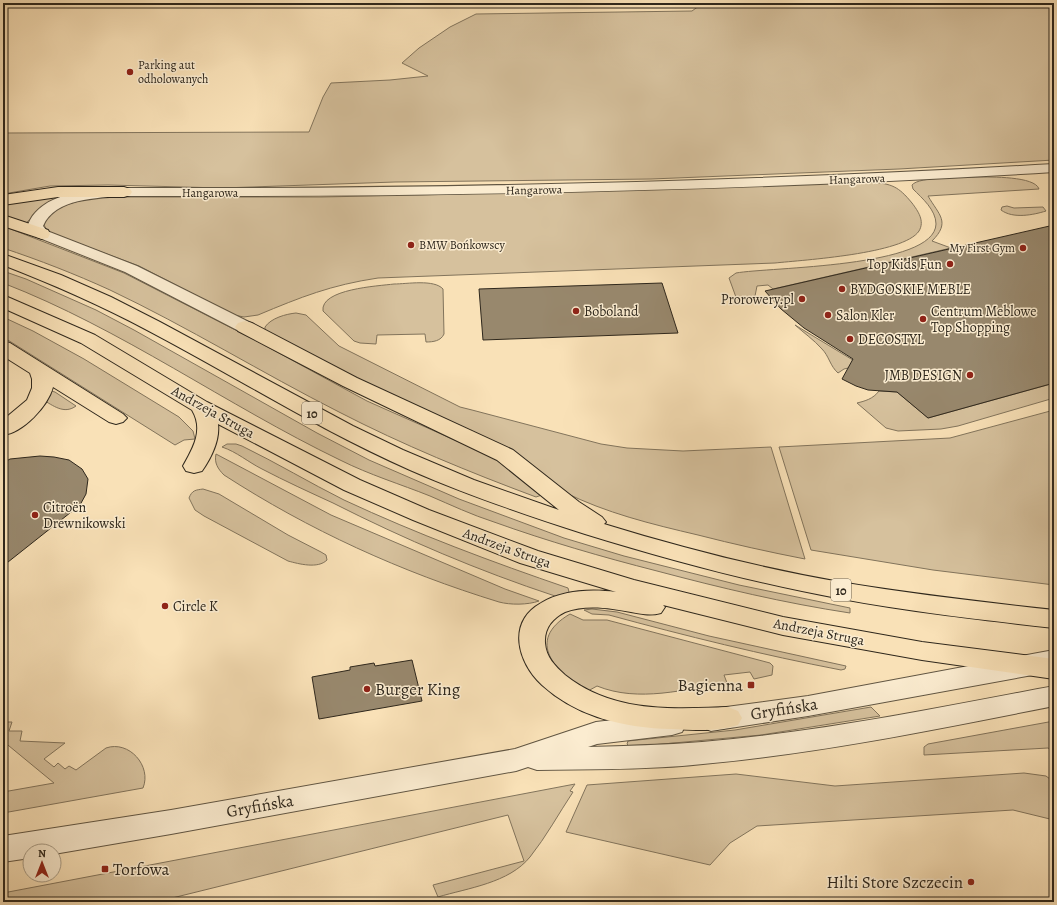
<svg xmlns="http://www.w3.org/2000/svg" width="1057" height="905" font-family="Alegreya,serif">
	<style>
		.green { fill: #d6c19d; stroke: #82745c }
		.building { fill: #98886d; stroke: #2e271c }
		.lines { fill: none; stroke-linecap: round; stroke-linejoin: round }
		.minor-casing { stroke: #615643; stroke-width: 2 }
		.tertiary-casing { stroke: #615643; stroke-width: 2 }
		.primary-casing { stroke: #2e271c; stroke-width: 2 }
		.minor { fill: #fbecd0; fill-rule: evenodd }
		.tertiary { fill: #fbecd0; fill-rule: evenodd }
		.primary { fill: #f9e1b7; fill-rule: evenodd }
		.poi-dot { fill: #8f2418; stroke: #fbecd0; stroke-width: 1.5 }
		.labels { text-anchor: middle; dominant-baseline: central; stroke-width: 3; stroke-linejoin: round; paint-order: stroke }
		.far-poi-label { font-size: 12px; fill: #2e271c; stroke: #fbecd0; text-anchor: start }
		.far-street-label { font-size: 12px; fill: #2e271c; stroke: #fbecd0 }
		.shield { fill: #fbecd0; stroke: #6c6252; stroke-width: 1 }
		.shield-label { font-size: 13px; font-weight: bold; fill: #2e271c }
		.poi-label { font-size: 14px; fill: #2e271c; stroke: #fbecd0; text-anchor: start }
		.street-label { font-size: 14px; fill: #2e271c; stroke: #fbecd0 }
		.near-poi-label { font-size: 17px; fill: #2e271c; stroke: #fbecd0; text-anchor: end }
		.near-street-label { font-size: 17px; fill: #2e271c; stroke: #fbecd0 }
	</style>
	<rect width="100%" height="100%" fill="#f9e1b7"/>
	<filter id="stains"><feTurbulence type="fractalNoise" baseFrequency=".005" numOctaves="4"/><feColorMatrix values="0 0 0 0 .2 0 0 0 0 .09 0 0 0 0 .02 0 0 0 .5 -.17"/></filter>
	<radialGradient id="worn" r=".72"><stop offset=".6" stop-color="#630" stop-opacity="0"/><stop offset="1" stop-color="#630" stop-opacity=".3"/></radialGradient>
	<!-- green -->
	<g class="green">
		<polygon points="703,3 1054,3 1054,160 899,169 651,179 395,182 222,188 108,185 50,186 3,194 3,133 309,132 323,97 331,83 390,80 428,76 402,63 419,48 450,27 476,14 692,11"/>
		<path d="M978,177C990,177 1035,176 1039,189L928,196C939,215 951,222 932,241L951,248L773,289L768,285L757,286L755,296L737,300L729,278L736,273C769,267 935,268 936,224C936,210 922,198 913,189L912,185C919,176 965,178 978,177Z"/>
		<path d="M871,182C892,184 898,186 912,203C918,211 925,221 919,231C904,254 803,260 775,263L378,278C331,285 301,297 258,315L244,317L234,315L139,266L48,232L44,225C47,204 90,198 107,197H321L421,195Z"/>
		<polygon points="67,194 41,209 26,223 3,216 3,202"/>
		<path d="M1007,206L1014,208L1043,207L1046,211C1033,215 1013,219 1001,210L1002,207Z"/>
		<path d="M3,226L124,273L255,340L367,401L495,458L542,495L536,497C469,472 403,445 339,412C262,373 188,327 110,290C75,274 39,260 3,248Z"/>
		<path d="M3,271L26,279L96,310L134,330L317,433L369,460L459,499L564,538L624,556L739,585L850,608V613C784,603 721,588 657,571C602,557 547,541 494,522C472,515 451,505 430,496C400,484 370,475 340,460C226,405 122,329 3,283Z"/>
		<path d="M394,284C407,284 434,279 443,289L444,334C441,341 433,342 426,342L425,334L377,335L376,344L360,343L354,341L323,311C320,289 378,286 394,284Z"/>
		<path d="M296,313L306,315L339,346L460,407L472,410L601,444L627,448L683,451L771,447L805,559C769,552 733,544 698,535C651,524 606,513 564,492L383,391L265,331V327C271,318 286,314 296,313Z"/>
		<polygon points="3,317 33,331 84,359 179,417 193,431 195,439 184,440 175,445 3,337"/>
		<path d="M795,325L861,365L844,369L838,373C830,366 829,356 822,349C814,340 804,333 795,325Z"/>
		<path d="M1051,384L1054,386V398L958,426L941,429L920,430L898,431L886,428L857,403C865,401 873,399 879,391L897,392L928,418Z"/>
		<path d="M51,391L55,392L76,406C65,414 55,407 45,401Z"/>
		<polygon points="1054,410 1054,585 933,570 811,550 779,447 950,438"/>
		<path d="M227,444H236L242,446C277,463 310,483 344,500C417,534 492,562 568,588L569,592L558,597L555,596C479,571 404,539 333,503C309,492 285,481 262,469C248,462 237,452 222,447Z"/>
		<path d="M216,454L331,515L505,589L539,601C528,605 510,605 499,602C401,572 309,530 224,475C218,469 214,463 216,454Z"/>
		<path d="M203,489L219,494L288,535L321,552L326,555L327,560C318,569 299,564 288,561L204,516L195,510L189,498C192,490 196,490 203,489Z"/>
		<path d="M592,609L617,612L709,636L846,666L845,669L841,670C763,655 686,636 609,615L592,614L584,610Z"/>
		<path d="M570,614L583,620H607L770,663L773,666L772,675L754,679L750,672L724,675L727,683C685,689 639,703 597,686L588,691C556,673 524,641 570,614Z"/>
		<polygon points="871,707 880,716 761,735 630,747 627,744 628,741 735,730"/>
		<polygon points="1054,721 1054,751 1048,748 924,755 924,747 928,744"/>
		<path d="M3,722H12L9,731H22L20,741L65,743L44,759L54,767L58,763L65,769L69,766L76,770L106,748C129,740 152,766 143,788L3,813V792L54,783L3,741Z"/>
		<polygon points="1024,773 1046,776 1054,782 1054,820 1013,810 757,826 730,843 710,865 566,832 587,785 736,774 835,786"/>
		<path d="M575,784L570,791L573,792C559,813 546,837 530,857C509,883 468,888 438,897L433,885L524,861L508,815L156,902H3V893Z"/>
	</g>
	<!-- building -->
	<g class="building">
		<polygon points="1054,225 1054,383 928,418 897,392 868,390 856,386 842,379 853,359 804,328 781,309 765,291"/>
		<polygon points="662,283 678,333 483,340 479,289"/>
		<polygon points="40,456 54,457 69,460 82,469 88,479 86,494 80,505 3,566 3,463 10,459"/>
		<polygon points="412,660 422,701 319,719 312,677 350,670 350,667 374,663 375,666"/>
	</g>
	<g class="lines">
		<!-- minor casing -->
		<g class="minor-casing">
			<path id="minor" d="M1054,164V172C744,191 434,197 124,196C97,198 55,198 43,226L47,231L137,266L251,323L254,327L251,331L245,332L239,331L125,272L37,237L27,227C29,222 31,217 35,213C55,190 96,190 124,188C434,189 744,182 1054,164Z"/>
		</g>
		<!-- tertiary casing -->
		<g class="tertiary-casing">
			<g id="tertiary">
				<polygon points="1054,650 1054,670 1027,676 808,716 711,731 701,727 697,720 701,713 711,709 808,696"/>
				<path d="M1054,686V706C938,729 821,753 703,764C648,770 592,769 537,770L528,767L516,771L171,834L54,854V851H30V858L3,862V836L171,810L515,749L596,722L672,713L682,716L686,724L682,732L672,735L597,744L588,747C626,746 664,745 702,742C821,732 937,708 1054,686Z"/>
			</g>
		</g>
		<!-- primary casing -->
		<g class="primary-casing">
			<g id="primary">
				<polygon points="58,187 124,187 130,189 132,192 130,195 124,197 58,197 3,205 3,195"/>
				<polygon points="3,215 48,230 50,234 48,238 42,239 3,226"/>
				<path d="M3,254L61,275L111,297L160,322L353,426L403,450L474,480L559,510L497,460L343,386L238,331L235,327L238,323L245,321L252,323L357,378L513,450L579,502L602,517L606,522L604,524C682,548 760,568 840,582C911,594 983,602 1054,610V628C983,620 912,612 842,599C755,583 669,560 585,534C526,515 467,495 410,470C319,430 235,376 147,330C100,305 52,284 3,265Z"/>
				<path d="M3,295L95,335L207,402L360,480L429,510L538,551L634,580L783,617L922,642L1054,659V679L922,660L783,635L663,605L665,607L661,613C650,616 642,614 631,612C611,608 585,604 565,612C553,618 544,628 545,643C546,657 555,666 565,675C613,713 670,709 728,707L738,711L742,718L738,725C717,732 693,730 671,729C625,728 577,717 542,685C517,662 507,622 541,603C563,590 591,589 616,592L520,563L413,520L344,490L218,424C220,440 211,458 202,471L194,473L186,471L183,466C193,448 204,430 192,410L81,343L3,308Z"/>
				<path d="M3,341L10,343L123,414L127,418L123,422L116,424L109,422L53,387C48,406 23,433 3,435V420L27,400L32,388V379L30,373L3,356Z"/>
			</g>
		</g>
		<!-- minor -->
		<use href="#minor" class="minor"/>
		<!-- tertiary -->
		<use href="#tertiary" class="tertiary"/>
		<!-- primary -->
		<use href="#primary" class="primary"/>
	</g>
	<!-- markers -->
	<g class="poi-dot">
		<circle cx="130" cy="72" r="4"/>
		<circle cx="411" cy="245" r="4"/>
		<circle cx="1023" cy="248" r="4"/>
		<circle cx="950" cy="264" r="4"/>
		<circle cx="842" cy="289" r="4"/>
		<circle cx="802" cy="299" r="4"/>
		<circle cx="576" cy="311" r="4"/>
		<circle cx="828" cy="315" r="4"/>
		<circle cx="923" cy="319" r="4"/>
		<circle cx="850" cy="339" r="4"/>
		<circle cx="970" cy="375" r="4"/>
		<circle cx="35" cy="515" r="4"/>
		<circle cx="165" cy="606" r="4"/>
		<rect x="747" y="681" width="8" height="8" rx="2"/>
		<circle cx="367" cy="689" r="4"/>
		<rect x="101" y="865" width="8" height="8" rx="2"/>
		<circle cx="971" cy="882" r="4"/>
	</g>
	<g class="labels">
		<!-- far-poi labels -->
		<g class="far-poi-label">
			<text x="138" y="65">Parking aut<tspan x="138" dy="14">odholowanych</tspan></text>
			<text x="419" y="245">BMW Bońkowscy</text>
			<text x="1015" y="248" text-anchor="end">My First Gym</text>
		</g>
		<!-- far-street labels -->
		<g class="far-street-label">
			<text transform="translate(857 179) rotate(-2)">Hangarowa</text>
			<text transform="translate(534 190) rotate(-1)">Hangarowa</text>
			<text x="210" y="193">Hangarowa</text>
		</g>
		<!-- shield labels -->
		<g class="shield">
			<rect x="302" y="402" width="20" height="22" rx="3"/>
			<rect x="831" y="579" width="20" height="22" rx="3"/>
		</g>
		<g class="shield-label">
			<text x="312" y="413">10</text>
			<text x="841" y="590">10</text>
		</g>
		<!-- poi labels -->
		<g class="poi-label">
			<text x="942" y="264" text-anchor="end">Top Kids Fun</text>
			<text x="850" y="289">BYDGOSKIE MEBLE</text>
			<text x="794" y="299" text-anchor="end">Prorowery.pl</text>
			<text x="584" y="311">Boboland</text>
			<text x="931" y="311">Centrum Meblowe<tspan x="931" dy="16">Top Shopping</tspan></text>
			<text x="836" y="315">Salon Kler</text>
			<text x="858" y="339">DECOSTYL</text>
			<text x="962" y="375" text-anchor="end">JMB DESIGN</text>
			<text x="43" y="507">Citroën<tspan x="43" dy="16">Drewnikowski</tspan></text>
			<text x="173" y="606">Circle K</text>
		</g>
		<!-- street labels -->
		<g class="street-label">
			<text transform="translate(213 412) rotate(29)">Andrzeja Struga</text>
			<text transform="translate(507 548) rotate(20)">Andrzeja Struga</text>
			<text transform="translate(819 632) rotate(11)">Andrzeja Struga</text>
		</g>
		<!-- near-poi labels -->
		<g class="near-poi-label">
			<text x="743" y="685">Bagienna</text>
			<text x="375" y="689" text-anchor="start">Burger King</text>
			<text x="113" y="869" text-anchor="start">Torfowa</text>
			<text x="963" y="882">Hilti Store Szczecin</text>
		</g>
		<!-- near-street labels -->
		<g class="near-street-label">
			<text transform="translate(784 709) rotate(-9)">Gryfińska</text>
			<text transform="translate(260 806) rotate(-10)">Gryfińska</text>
		</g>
	</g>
	<!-- margin -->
	<rect width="1057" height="905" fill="none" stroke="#f9e1b7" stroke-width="16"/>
	<rect x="4" y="4" width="1049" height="897" fill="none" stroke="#2e271c" stroke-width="2"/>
	<rect x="8" y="8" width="1041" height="889" fill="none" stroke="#2e271c"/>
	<!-- north arrow -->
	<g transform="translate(42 863)"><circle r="19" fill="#fbecd0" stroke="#a99d88"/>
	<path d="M0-3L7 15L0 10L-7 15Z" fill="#8f2418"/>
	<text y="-6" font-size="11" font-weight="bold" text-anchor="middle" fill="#2e271c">N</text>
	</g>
	<rect width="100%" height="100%" filter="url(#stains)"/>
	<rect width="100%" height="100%" fill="url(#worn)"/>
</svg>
